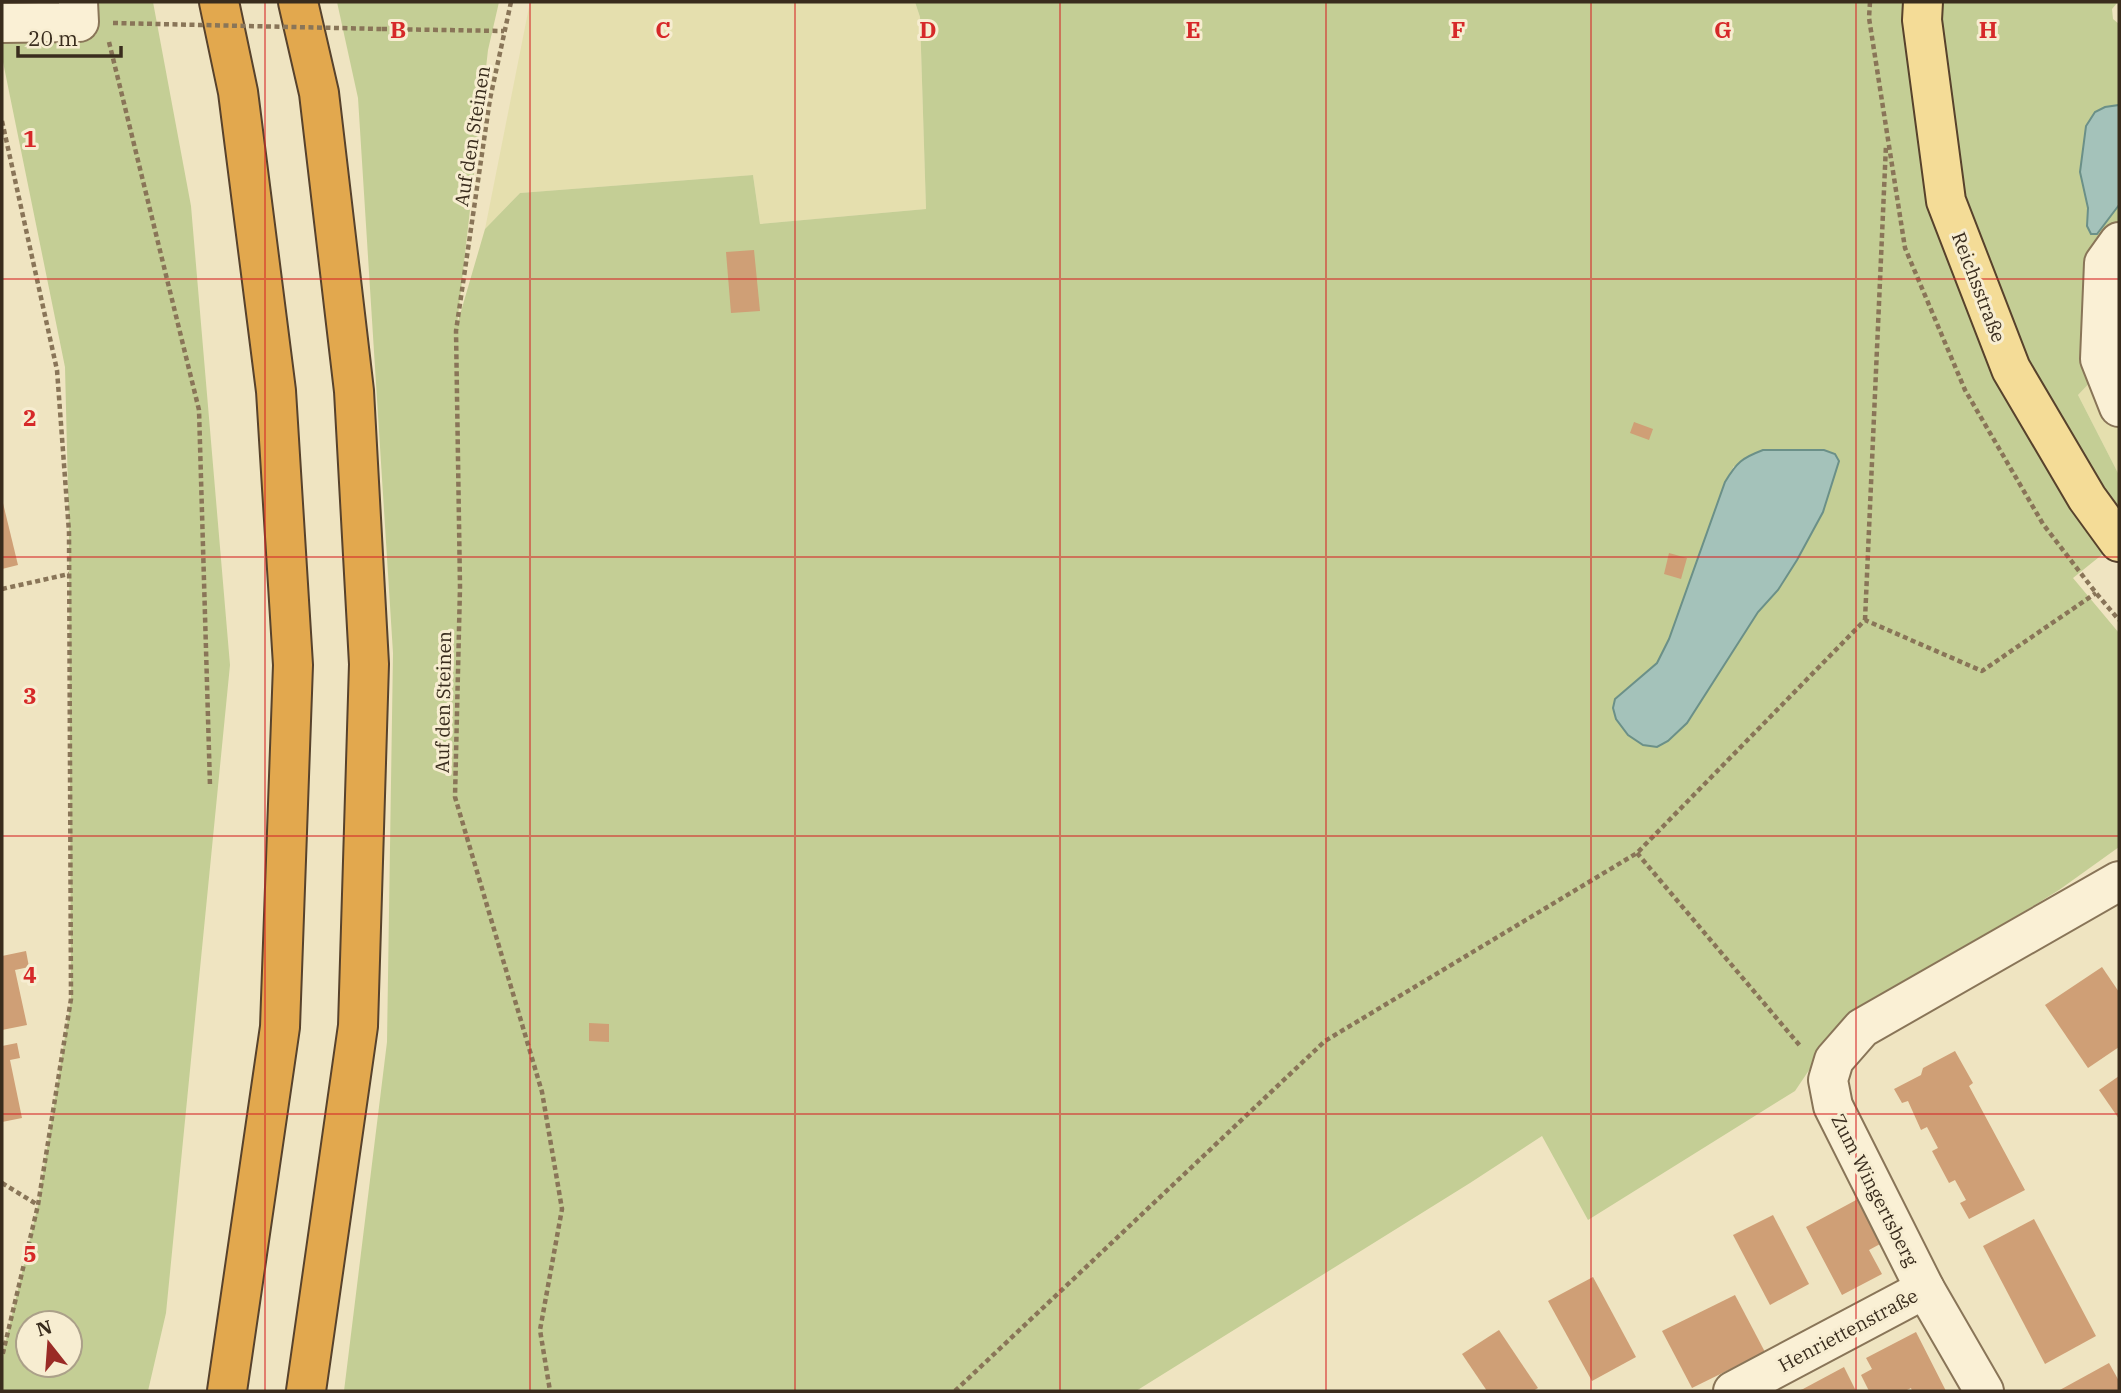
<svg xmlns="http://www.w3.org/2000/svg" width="2121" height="1393" font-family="'IBM Plex Serif',serif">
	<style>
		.farmland { fill: #e5dfae }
		.green { fill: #c4ce95; fill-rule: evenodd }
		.water { fill: #a4c2ba; stroke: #6b9088; stroke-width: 2 }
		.building { fill: #cf9f76 }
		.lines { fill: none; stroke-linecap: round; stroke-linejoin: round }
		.minor-casing { stroke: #897558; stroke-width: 42 }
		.major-casing { stroke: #57422c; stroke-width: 42 }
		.highway-casing { stroke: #57422c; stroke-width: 42 }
		.path { stroke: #897558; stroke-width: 4.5; stroke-dasharray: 5 3.5; stroke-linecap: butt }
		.minor { stroke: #faf0d5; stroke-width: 38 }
		.major { stroke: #f4dc97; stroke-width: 38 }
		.highway { stroke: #e2a84e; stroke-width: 38 }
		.path-bridge { stroke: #897558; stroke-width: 4.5; stroke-dasharray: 5 3.5; stroke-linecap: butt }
		.grid { fill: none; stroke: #d62828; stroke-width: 2; stroke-opacity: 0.55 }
		.labels { text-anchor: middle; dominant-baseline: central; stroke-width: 6; stroke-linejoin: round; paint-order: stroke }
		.street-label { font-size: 19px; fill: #392c1d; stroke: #f7edd1 }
		.grid-label { font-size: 23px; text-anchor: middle; font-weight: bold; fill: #d62828; stroke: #f7edd1; stroke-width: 6; stroke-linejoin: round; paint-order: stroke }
	</style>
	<rect width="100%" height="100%" fill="#efe4c1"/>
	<!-- farmland -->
	<g class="farmland">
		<polygon points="530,2 915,2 920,17 926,209 760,224 753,175 520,193 485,229"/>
		<polygon points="2119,352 2119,475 2078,395"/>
	</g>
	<!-- green -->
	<g class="green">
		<path d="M95,2H153L191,206L230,665L166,1313L148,1391H2V1357L38,1205L71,999L69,532L65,367L2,57V38L96,35ZM28,1323H70V1365H28Z"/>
		<path d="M337,2H499L488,50L457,325L485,229L520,193L753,175L760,224L926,209L920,17L915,2H2118L2112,9L2113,19L2119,24V105L2105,107L2080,172L2088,208L2087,226L2097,234L2119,205V352L2078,395L2119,475V541L2073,578L2119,633V847L2059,890L1838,1027L1795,1091L1588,1220L1542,1136L1470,1183L1136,1391H344L387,1042L393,653L358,98ZM1734,466L1778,590L1758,612L1687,723L1615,699L1657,663L1669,639L1725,482Z"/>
	</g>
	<!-- water -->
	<g class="water">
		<polygon points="2119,105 2119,205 2097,234 2091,234 2087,226 2088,208 2080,172 2086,126 2095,112 2105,107"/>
		<path d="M1763,450H1824L1835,454L1839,461L1823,512L1797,560L1778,590L1758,612L1687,723L1668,741L1657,747L1643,745L1628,735L1616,719L1613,708L1615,699L1657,663L1669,639L1725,482C1737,462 1742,458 1763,450Z"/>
	</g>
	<!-- building -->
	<g class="building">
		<polygon points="754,250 760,311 731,313 726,252"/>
		<polygon points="1634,422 1653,429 1649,440 1630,433"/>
		<polygon points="2,499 18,565 2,569"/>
		<polygon points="1669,553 1687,558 1681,579 1664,574"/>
		<polygon points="26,951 29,967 15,970 27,1025 2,1030 2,956"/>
		<polygon points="2102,967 2119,992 2119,1047 2088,1068 2045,1005"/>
		<polygon points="589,1023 609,1024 609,1042 589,1041"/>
		<polygon points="17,1043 20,1058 10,1060 22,1118 2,1122 2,1046"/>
		<polygon points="1955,1051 1973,1083 1969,1086 2025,1190 1969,1219 1960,1203 1966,1200 1955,1180 1949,1183 1932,1151 1938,1148 1927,1127 1921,1130 1908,1101 1902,1103 1894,1089 1921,1075 1923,1068"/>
		<polygon points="2119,1076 2119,1119 2099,1090"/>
		<polygon points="1858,1199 1882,1243 1869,1250 1882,1274 1842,1295 1806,1227"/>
		<polygon points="1773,1215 1809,1284 1770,1305 1733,1235"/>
		<polygon points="2034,1219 2096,1336 2045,1364 1983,1246"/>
		<polygon points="1593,1277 1636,1357 1592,1381 1548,1301"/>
		<polygon points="1735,1295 1765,1352 1692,1388 1662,1331"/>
		<polygon points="1499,1330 1538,1388 1533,1391 1487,1391 1462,1354"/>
		<polygon points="1916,1332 1946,1391 1912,1391 1911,1388 1905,1391 1869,1391 1861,1375 1872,1369 1866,1358"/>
		<polygon points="2109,1363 2119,1381 2119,1391 2058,1391"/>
		<polygon points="1844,1367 1856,1391 1798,1391 1803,1389"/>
	</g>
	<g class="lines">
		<!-- minor casing -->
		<g class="minor-casing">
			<g id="minor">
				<polyline points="2,23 79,22 78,2"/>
				<polyline points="2119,242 2104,263 2100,359 2119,407"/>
				<polyline points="1733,1391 1925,1289"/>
				<polyline points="1984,1391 1925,1289 1833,1106 1828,1080 1834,1060 1862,1028 2119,881"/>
			</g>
		</g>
		<!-- major casing -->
		<g class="major-casing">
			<polyline id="major" points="1923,2 1922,20 1946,201 2011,369 2087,498 2119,542"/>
		</g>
		<!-- highway casing -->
		<g class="highway-casing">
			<g id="highway">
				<polyline points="219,2 238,92 276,391 293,665 280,1027 227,1391"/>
				<polyline points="298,2 319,93 354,391 369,664 358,1026 306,1391"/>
			</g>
		</g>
		<!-- path -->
		<g class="path">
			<polyline points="511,2 490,99 456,331 460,587 455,797 542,1092 562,1209 540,1330 550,1391"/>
			<polyline points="1870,2 1869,18 1905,248 1965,390 2043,524 2096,593 2119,620"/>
			<polyline points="382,29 504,31"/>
			<polyline points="109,42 199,410 210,786"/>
			<polyline points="2,121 57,370 69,532 71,999 38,1205 2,1357"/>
			<polyline points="2,589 69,574"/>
			<polyline points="1865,620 1886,145"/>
			<polyline points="1637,853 1801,1047"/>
			<polyline points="2,1183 38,1205"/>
			<polyline points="955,1391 1325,1041 1637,853 1865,620 1982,671 2096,593"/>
		</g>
		<!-- minor -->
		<use href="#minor" class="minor"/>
		<!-- major -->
		<use href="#major" class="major"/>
		<!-- highway -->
		<use href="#highway" class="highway"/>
		<!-- path-bridge -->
		<polyline class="path-bridge" points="113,23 382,29"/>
	</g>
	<!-- grid -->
	<path class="grid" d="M265,2V1391M530,2V1391M795,2V1391M1060,2V1391M1326,2V1391M1591,2V1391M1856,2V1391M2,279H2119M2,557H2119M2,836H2119M2,1114H2119"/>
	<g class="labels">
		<!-- street labels -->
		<g class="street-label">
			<text transform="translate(472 136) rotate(-81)">Auf den Steinen</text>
			<text transform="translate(1979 287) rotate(69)">Reichsstraße</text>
			<text transform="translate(443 702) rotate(-89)">Auf den Steinen</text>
			<text transform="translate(1875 1190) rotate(63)">Zum Wingertsberg</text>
			<text transform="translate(1848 1330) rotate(-28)">Henriettenstraße</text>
		</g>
	</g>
	<g class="grid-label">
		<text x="398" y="38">B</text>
		<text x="663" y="38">C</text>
		<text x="928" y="38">D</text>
		<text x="1193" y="38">E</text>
		<text x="1458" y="38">F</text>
		<text x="1723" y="38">G</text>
		<text x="1988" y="38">H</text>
		<text x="30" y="147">1</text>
		<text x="30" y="426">2</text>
		<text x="30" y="704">3</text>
		<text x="30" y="983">4</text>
		<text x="30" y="1262">5</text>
	</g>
	<!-- border -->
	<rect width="2121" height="1393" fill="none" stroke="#392c1d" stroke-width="7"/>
	<!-- north arrow -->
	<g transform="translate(49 1344) rotate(343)"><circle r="33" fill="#f7edd1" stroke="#aba089" stroke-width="2"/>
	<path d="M0-5L12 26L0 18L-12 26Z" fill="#9a2b26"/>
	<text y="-10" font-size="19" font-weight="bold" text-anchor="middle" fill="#392c1d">N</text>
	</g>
	<!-- scale -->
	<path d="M18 46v10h103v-10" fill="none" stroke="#392c1d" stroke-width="3.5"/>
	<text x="28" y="46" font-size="21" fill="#392c1d" stroke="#f7edd1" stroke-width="5" paint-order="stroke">20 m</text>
</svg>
